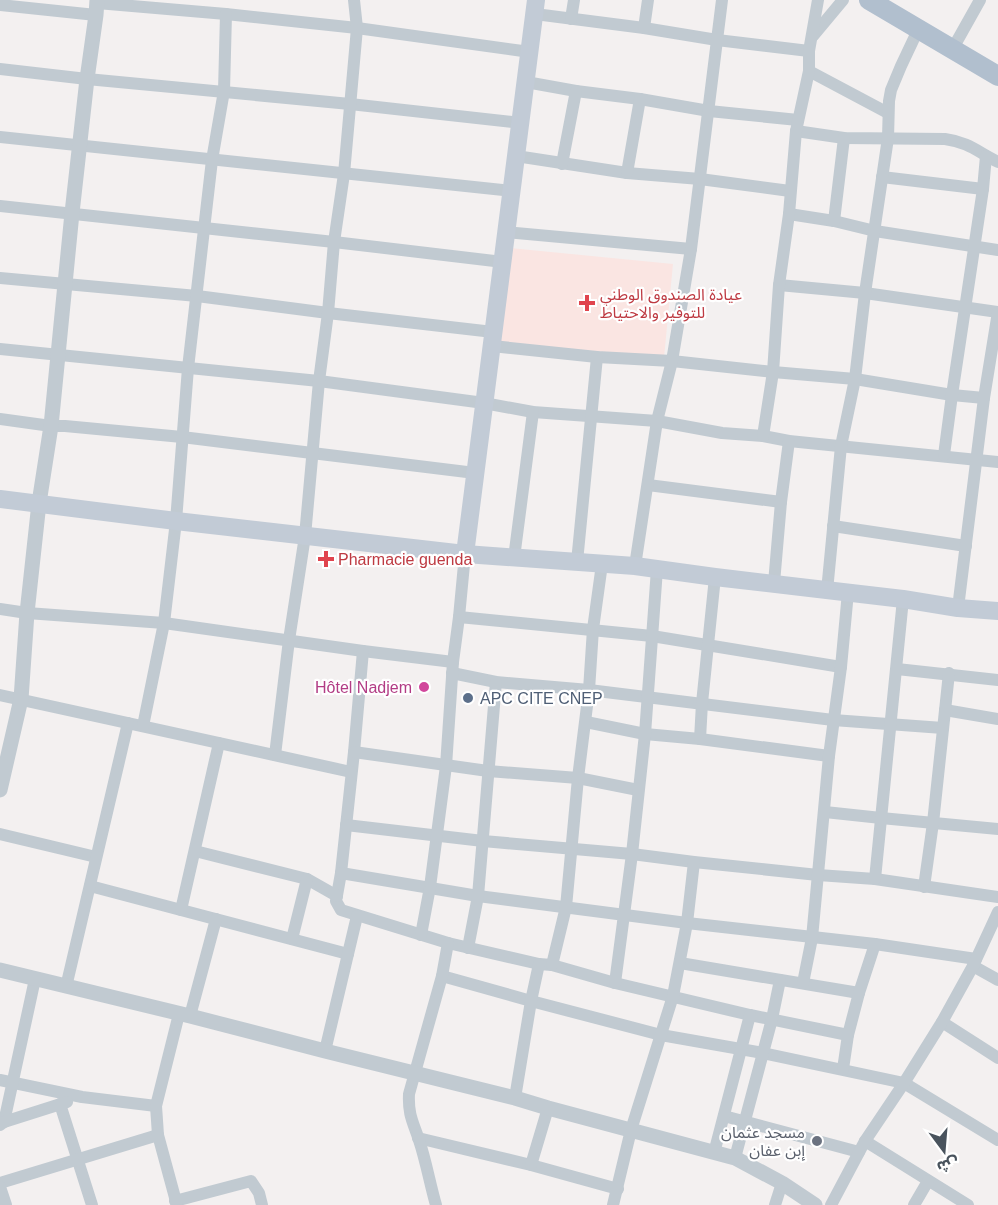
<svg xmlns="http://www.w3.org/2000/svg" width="998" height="1205" font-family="Helvetica,'Noto Sans Arabic',sans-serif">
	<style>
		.medical { fill: #fae5e2 }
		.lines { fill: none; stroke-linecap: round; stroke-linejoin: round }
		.minor { stroke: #c1cad1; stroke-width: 12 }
		.tertiary { stroke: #c1cad1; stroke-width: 15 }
		.secondary { stroke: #c2cbd6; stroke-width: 18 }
		.primary { stroke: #b1bfce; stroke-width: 20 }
		.health-dot { fill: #e0444e; stroke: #fff; stroke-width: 2 }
		.hotel-dot { fill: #d1479c; stroke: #fff; stroke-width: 2 }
		.service-dot { fill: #5c6f8a; stroke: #fff; stroke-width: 2 }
		.worship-dot { fill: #6b7280; stroke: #fff; stroke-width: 2 }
		.labels { text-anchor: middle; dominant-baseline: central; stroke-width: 4.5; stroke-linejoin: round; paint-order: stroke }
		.health-label { font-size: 16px; fill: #be3a42; stroke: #fff; text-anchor: start }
		.hotel-label { font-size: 16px; fill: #b23c85; stroke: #fff; text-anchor: end }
		.service-label { font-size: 16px; fill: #4e5e75; stroke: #fff; text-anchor: start }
		.worship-label { font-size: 16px; fill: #5b616d; stroke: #fff; text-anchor: end }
	</style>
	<rect width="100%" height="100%" fill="#f3f0f0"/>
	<!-- medical -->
	<polygon class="medical" points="510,248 673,264 664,358 500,342"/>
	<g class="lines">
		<!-- minor -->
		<g class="minor">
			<polyline points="97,3 226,14 357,28 530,52"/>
			<polyline points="0,5 96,15"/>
			<polyline points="535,14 644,28 717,40 809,51"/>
			<polyline points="571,19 574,0"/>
			<polyline points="644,28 648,0"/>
			<polyline points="813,36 843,0"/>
			<polyline points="952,50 980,0"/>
			<polyline points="0,69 87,79 350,104 521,123"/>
			<polyline points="809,71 888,113"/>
			<polyline points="526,82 576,91 640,99 709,111 798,120"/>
			<path d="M796,131L844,138L945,139C968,142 978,152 998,162"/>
			<polyline points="0,137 512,191"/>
			<polyline points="516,156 627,173 700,179 790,191"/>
			<polyline points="562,164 576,91"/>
			<polyline points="627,173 640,99"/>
			<polyline points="882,177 983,189"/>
			<polyline points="0,206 334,242 503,262"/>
			<polyline points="789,214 834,221 875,231 998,250"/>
			<polyline points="834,221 844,138"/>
			<polyline points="506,232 691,249"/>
			<polyline points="0,278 197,296 328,313 493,332"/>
			<polyline points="779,285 865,293 998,312"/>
			<polyline points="492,346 597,357 672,361 773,372 855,379 952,395 984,398"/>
			<polyline points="0,349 319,381 484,403 533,412 657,421 722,433 763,436 789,441 998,462"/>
			<polyline points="0,419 51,426 65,426 182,437 475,473"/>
			<polyline points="763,436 773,372 779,285 789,214 796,131 809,71 809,51 818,0"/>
			<polyline points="944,455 952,395 983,189 986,156"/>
			<polyline points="648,485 781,502"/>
			<polyline points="833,526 966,546"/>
			<polyline points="514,558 533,412"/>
			<polyline points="577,562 597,357"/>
			<polyline points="635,566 657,421 672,361 691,249 722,0"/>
			<polyline points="774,583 781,502 789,441"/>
			<polyline points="827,591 841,446 855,379 865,293 888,138 889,101 891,90 901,66 918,30"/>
			<polyline points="958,608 984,398 998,312"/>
			<polyline points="0,609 27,613 164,623 363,651 453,662"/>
			<polyline points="459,617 652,636 841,667"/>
			<polyline points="363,651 354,752 341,873 336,901 341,910 448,943 539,964 552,965 615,983 750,1015 848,1035"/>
			<polyline points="897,669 998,680"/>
			<polyline points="452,673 496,682 589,690 833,720 943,728"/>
			<polyline points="0,695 351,772"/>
			<polyline points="945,710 998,719"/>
			<polyline points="586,722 645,734 700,739 829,756"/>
			<polyline points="143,726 164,623 176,521 188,368 212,160 224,91 226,14"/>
			<polyline points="700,739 702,703 715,577"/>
			<polyline points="354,752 488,771 578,778 638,790"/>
			<polyline points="275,755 289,640 305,536 319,381 328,313 334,242 344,174 357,28 354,0"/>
			<polyline points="825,812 881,818 998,829"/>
			<polyline points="346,825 483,841 632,854 694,862 818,875 875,879 998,897"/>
			<polyline points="0,834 96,857"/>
			<polyline points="195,851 307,879 337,896"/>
			<polyline points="341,873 478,896 687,923 875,944 976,959"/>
			<polyline points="875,879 903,599"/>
			<polyline points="90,886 348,954"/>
			<polyline points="924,887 933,823 949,673"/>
			<polyline points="181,910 219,743"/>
			<polyline points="421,935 430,887 446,766 453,662 459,617 465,554"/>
			<polyline points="292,939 307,879"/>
			<polyline points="468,948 478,896 496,682"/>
			<polyline points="680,963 859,993"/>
			<polyline points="552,965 566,907 578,778 589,690 593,629 602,564"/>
			<polyline points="973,966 998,980"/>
			<polyline points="442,976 531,1001 661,1035 763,1053 904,1083 998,1140"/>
			<polyline points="615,983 632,854 645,734 657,569"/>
			<polyline points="803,983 812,938 829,756 841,667 848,592"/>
			<polyline points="66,987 128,723"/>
			<polyline points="190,1016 216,919"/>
			<polyline points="942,1022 998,1058"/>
			<polyline points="325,1051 357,916"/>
			<polyline points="843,1069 848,1035 859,993 875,944"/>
			<polyline points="0,1080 82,1097 156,1106"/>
			<polyline points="515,1098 531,1001 539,964"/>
			<polyline points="60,1104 92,1205"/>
			<polyline points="724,1116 859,1152"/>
			<polyline points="0,1121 4,1122 35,979"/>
			<polyline points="0,1125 4,1122 67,1102"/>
			<polyline points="418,1138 531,1165 618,1189"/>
			<polyline points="865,1141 968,1205"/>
			<polyline points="714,1153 750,1015"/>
			<polyline points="735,1158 772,1019 780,980"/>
			<polyline points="531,1165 548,1108"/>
			<polyline points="0,1183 158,1135"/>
			<polyline points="0,1187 6,1205"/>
			<polyline points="175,1201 251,1181 259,1193 262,1205"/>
			<polyline points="177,1205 158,1135 156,1106 179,1014"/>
			<path d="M436,1205C430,1184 426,1161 419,1140C413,1122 408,1115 409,1094L442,976L448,943"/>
			<polyline points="613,1205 631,1130 673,996 687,923 694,862"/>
			<polyline points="775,1205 782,1183"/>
			<polyline points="831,1205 865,1141 904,1083 942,1022 973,966 998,912"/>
			<polyline points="914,1205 928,1181"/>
		</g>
		<!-- tertiary -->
		<g class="tertiary">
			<polyline points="0,790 21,699 27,613 39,503 51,426 72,213 87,79 96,15 97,0"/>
			<polyline points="0,970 190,1016 325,1051 515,1098 548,1108 735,1158 782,1183 815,1205"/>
		</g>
		<!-- secondary -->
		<g class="secondary">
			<polyline points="0,499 176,521 465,554 635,566 715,577 903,599 958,608 998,611"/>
			<polyline points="465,554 536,0"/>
		</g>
		<!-- primary -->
		<polyline class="primary" points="869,0 998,76"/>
	</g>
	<!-- markers -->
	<g class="health-dot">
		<path d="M584 294h6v6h6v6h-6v6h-6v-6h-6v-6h6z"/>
		<path d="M323 550h6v6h6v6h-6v6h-6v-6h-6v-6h6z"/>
	</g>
	<circle class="hotel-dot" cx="424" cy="687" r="6"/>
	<circle class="service-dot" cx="468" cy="698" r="6"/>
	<circle class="worship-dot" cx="817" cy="1141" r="6"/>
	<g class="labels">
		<!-- health labels -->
		<g class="health-label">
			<text x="600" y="294">عيادة الصندوق الوطني<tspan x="600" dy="18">للتوفير والاحتياط</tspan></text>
			<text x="338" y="559">Pharmacie guenda</text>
		</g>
		<!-- hotel labels -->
		<g class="hotel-label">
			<text x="412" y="687">Hôtel Nadjem</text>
		</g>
		<!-- service labels -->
		<g class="service-label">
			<text x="480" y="698">APC CITE CNEP</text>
		</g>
		<!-- worship labels -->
		<g class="worship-label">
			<text x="805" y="1132">مسجد عثمان<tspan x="805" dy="18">إبن عفان</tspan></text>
		</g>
	</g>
	<!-- north arrow -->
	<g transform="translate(944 1151) rotate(164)" stroke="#ffffff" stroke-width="4.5" paint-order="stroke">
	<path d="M0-4.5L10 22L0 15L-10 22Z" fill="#49535d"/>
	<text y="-9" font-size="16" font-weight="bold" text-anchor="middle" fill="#49535d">ش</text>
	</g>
</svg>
